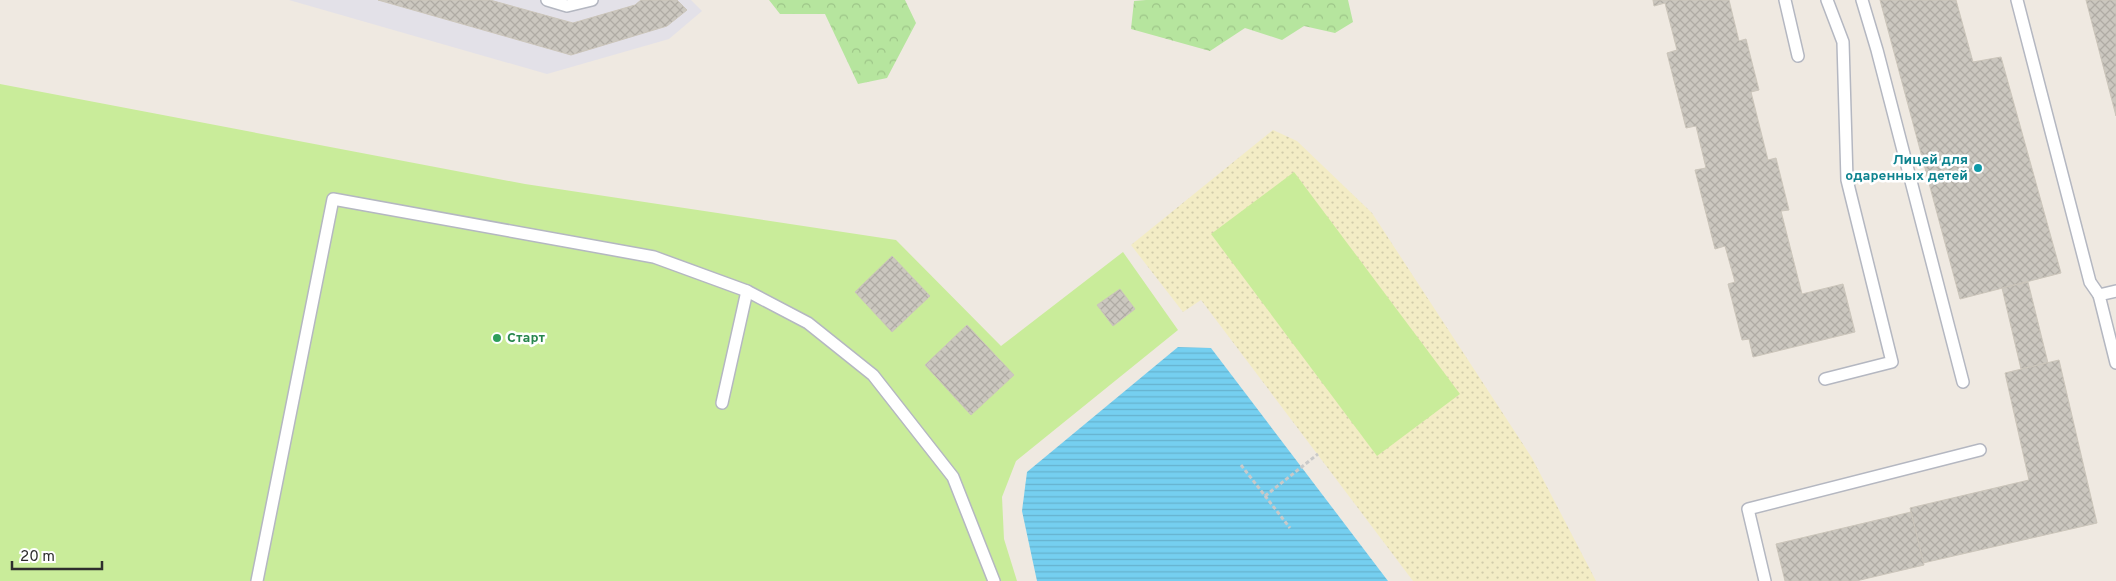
<svg xmlns="http://www.w3.org/2000/svg" width="2116" height="581" font-family="Overpass,sans-serif">
	<style>
		.industrial { fill: #e3e1e8 }
		.forest { fill: url(#forest-crowns) }
		.sand { fill: url(#sand-dots) }
		.pitch { fill: #c9ec9a }
		.water { fill: url(#water-rules) }
		.building { fill: url(#building-cross-hatch); stroke: #cbc5ba }
		.lines { fill: none; stroke-linecap: round; stroke-linejoin: round }
		.service-casing { stroke: #b4b7c1; stroke-width: 14 }
		.path { stroke: #c9c9c9; stroke-width: 3; stroke-dasharray: 4 2.5; stroke-linecap: butt }
		.service { stroke: #fff; stroke-width: 11 }
		.culture-dot { fill: #0f9aa8; stroke: #fff; stroke-width: 2 }
		.leisure-dot { fill: #2e9e5b; stroke: #fff; stroke-width: 2 }
		.labels { text-anchor: middle; dominant-baseline: central; stroke-width: 5; stroke-linejoin: round; paint-order: stroke }
		.culture-label { font-size: 14px; font-weight: bold; fill: #0d838f; stroke: #fff; text-anchor: end }
		.leisure-label { font-size: 14px; font-weight: bold; fill: #27864d; stroke: #fff; text-anchor: start }
	</style>
	<defs>
		<pattern id="forest-crowns" width="20" height="18" patternUnits="userSpaceOnUse" patternTransform="scale(1.25)"><rect width="20" height="18" fill="#b6e59e"/><path d="M2 6a3 3 0 1 1 6 0M12 15a3 3 0 1 1 6 0" fill="none" stroke="#9dc588"/></pattern>
		<pattern id="sand-dots" width="8" height="8" patternUnits="userSpaceOnUse" patternTransform="scale(1.25)"><rect width="8" height="8" fill="#f3ecc5"/><path d="M2 2h.1M6 6h.1" fill="none" stroke="#d1cbaa" stroke-width="1.8" stroke-linecap="round"/></pattern>
		<pattern id="water-rules" width="6" height="5" patternUnits="userSpaceOnUse" patternTransform="scale(1.25)"><rect width="6" height="5" fill="#75cff0"/><path d="M0 2.5h6" fill="none" stroke="#66b2ce"/></pattern>
		<pattern id="building-cross-hatch" width="8" height="8" patternUnits="userSpaceOnUse" patternTransform="scale(1.25)"><rect width="8" height="8" fill="#cbc7bf"/><path d="M0 0l8 8M0 8l8-8" fill="none" stroke="#afaba4"/></pattern>
	</defs>
	<rect width="100%" height="100%" fill="#efe9e1"/>
	<!-- industrial -->
	<polygon class="industrial" points="289,0 691,0 702,11 669,39 547,74"/>
	<!-- forest -->
	<g class="forest">
		<polygon points="769,0 905,0 916,23 887,78 858,84 825,14 780,14"/>
		<polygon points="1146,0 1348,0 1353,22 1335,33 1304,26 1282,40 1245,28 1210,51 1131,29 1134,1"/>
	</g>
	<!-- sand -->
	<polygon class="sand" points="1273,130 1297,141 1372,213 1532,458 1596,581 1413,581 1201,300 1183,312 1131,245"/>
	<!-- pitch -->
	<g class="pitch">
		<polygon points="0,84 525,184 896,240 1001,346 1123,252 1178,330 1016,461 1002,497 1004,539 1017,581 0,581"/>
		<polygon points="1294,172 1460,394 1377,456 1211,234"/>
	</g>
	<!-- water -->
	<polygon class="water" points="1178,347 1211,348 1388,581 1037,581 1022,511 1027,472"/>
	<!-- building -->
	<g class="building">
		<polygon points="378,0 490,0 573,23 635,5 641,0 677,0 687,10 667,26 571,55"/>
		<polygon points="1653,0 1729,0 1739,41 1746,39 1759,90 1751,92 1768,160 1776,158 1789,210 1781,211 1802,294 1843,284 1855,332 1753,357 1749,339 1742,340 1728,284 1735,282 1725,246 1715,249 1695,170 1706,168 1696,126 1686,128 1667,53 1677,50 1665,3 1654,6"/>
		<polygon points="1880,0 1956,0 1973,62 2001,57 2061,273 1960,299"/>
		<polygon points="2086,0 2116,0 2116,116"/>
		<polygon points="892,256 930,296 892,332 855,292"/>
		<polygon points="2028,282 2048,363 2021,369 2002,288"/>
		<polygon points="1120,289 1135,309 1113,326 1097,305"/>
		<polygon points="967,325 1014,375 971,415 925,365"/>
		<polygon points="2059,360 2097,523 1923,563 1910,508 2029,480 2005,373"/>
		<polygon points="1911,512 1924,565 1856,581 1785,581 1776,544"/>
	</g>
	<g class="lines">
		<!-- service casing -->
		<g class="service-casing">
			<g id="service">
				<polyline points="547,0 567,6 592,0"/>
				<polyline points="1785,0 1798,56"/>
				<polyline points="1862,0 1877,50 1963,382"/>
				<polyline points="2017,0 2090,282 2099,295"/>
				<polyline points="2116,291 2099,295 2116,363"/>
				<polyline points="1825,379 1892,362 1847,180 1843,42 1827,0"/>
				<polyline points="722,403 747,291"/>
				<polyline points="257,581 333,199 654,257 747,291 808,323 873,375 953,477 994,581"/>
				<polyline points="1765,581 1748,509 1980,450"/>
			</g>
		</g>
		<!-- path -->
		<g class="path">
			<polyline points="1241,465 1290,528"/>
			<polyline points="1265,496 1318,454"/>
		</g>
		<!-- service -->
		<use href="#service" class="service"/>
	</g>
	<!-- markers -->
	<circle class="culture-dot" cx="1978" cy="168" r="5"/>
	<circle class="leisure-dot" cx="497" cy="338" r="5"/>
	<g class="labels">
		<!-- culture labels -->
		<g class="culture-label">
			<text x="1968" y="160">Лицей для<tspan x="1968" dy="16">одаренных детей</tspan></text>
		</g>
		<!-- leisure labels -->
		<g class="leisure-label">
			<text x="507" y="338">Старт</text>
		</g>
	</g>
	<!-- scale -->
	<path d="M12 561v8h90v-8" fill="none" stroke="#2e2e2e" stroke-width="2.5"/>
	<text x="20" y="561" font-size="15" fill="#2e2e2e" stroke="#ffffff" stroke-width="4" paint-order="stroke">20 m</text>
</svg>
